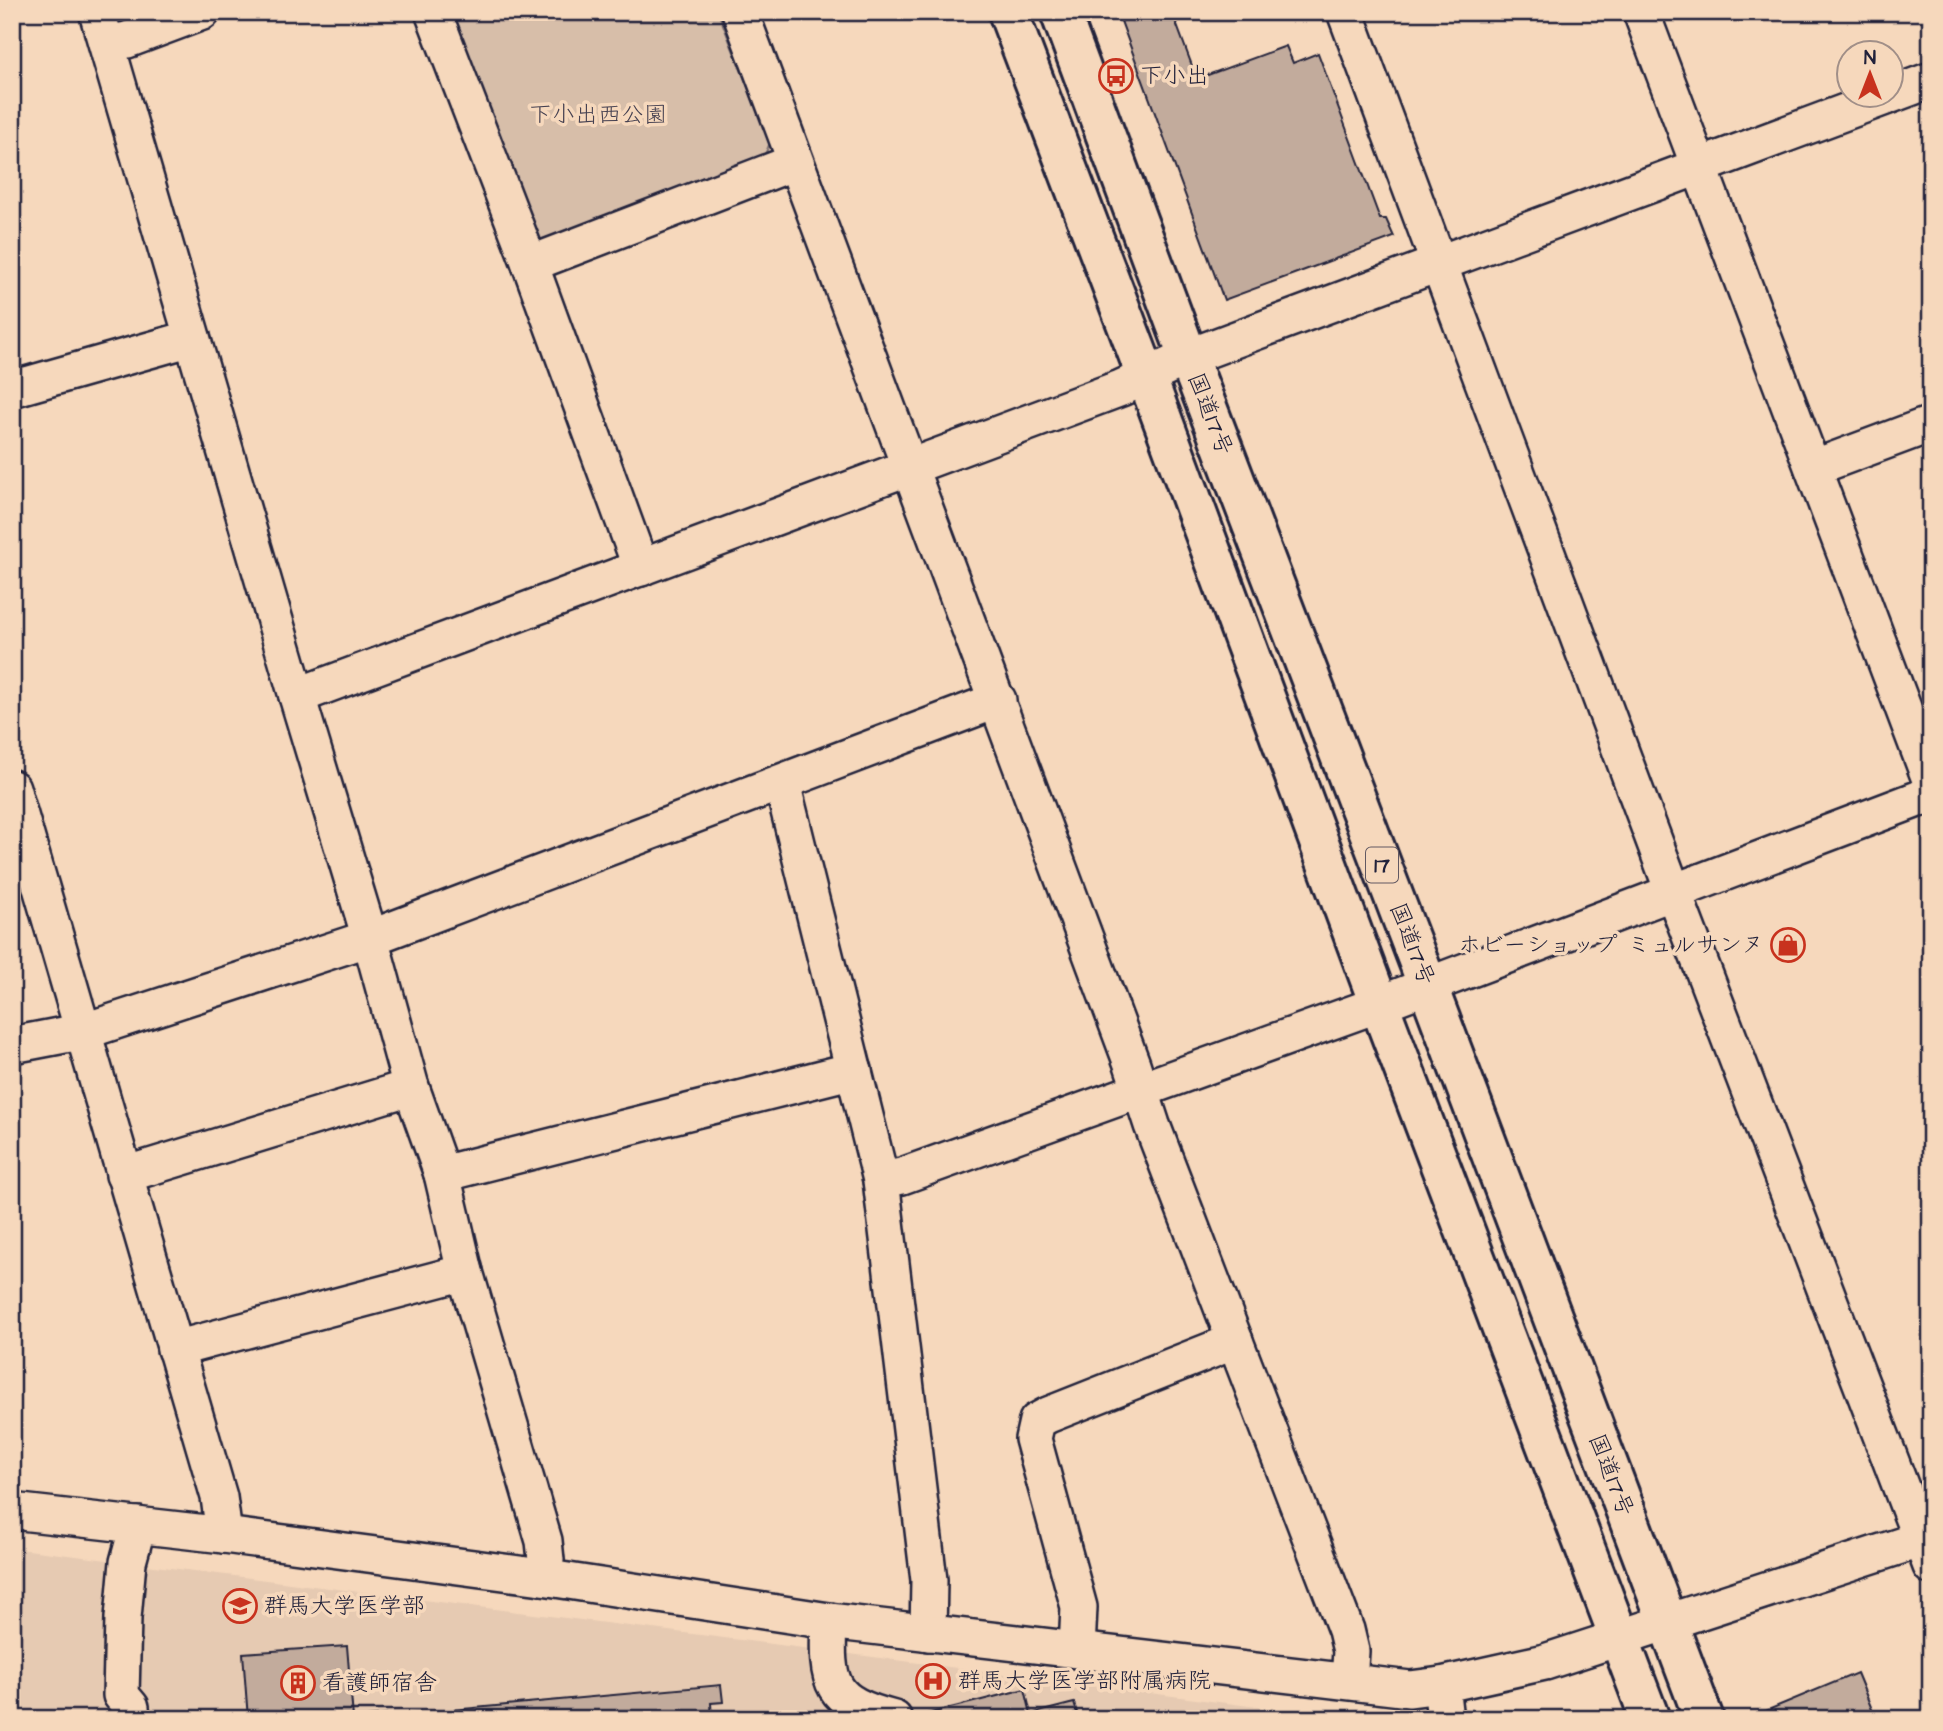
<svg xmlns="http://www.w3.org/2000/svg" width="1943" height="1731" font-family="'Architects Daughter','Klee One',sans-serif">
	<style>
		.built { fill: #e6cab2 }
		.green { fill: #d7bea9; stroke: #7c7072; stroke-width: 2 }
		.building { fill: #c2ab9c; stroke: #22223b; stroke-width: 2 }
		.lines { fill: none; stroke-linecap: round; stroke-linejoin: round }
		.minor-casing { stroke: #22223b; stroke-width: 40 }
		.highway-casing { stroke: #22223b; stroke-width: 44 }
		.minor { stroke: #f6d8bc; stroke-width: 35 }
		.highway { stroke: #f6d8bc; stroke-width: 38 }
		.labels { text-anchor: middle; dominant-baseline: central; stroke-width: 7; stroke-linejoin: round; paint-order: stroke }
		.shield { fill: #f6d8bc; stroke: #625962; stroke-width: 2 }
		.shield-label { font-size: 21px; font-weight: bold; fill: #22223b }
		.poi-label { font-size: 23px; fill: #22223b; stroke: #f6d8bc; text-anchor: start }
		.park-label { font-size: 23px; fill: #464151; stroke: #f6d8bc }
		.street-label { font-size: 23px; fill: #22223b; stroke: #f6d8bc }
	</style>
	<rect width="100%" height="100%" fill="#f6d8bc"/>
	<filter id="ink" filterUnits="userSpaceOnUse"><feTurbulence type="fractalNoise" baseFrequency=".0143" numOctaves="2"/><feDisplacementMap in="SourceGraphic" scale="14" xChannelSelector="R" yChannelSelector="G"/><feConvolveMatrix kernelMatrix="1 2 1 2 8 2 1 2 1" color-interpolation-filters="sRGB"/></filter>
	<g filter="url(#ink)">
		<!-- built -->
		<polygon class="built" points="12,1548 827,1651 1349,1719 12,1719"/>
		<!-- green -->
		<polygon class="green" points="453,12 718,12 770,143 763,159 538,245"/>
		<!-- building -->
		<g class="building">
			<polygon points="1146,12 1172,12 1197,79 1286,46 1293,63 1318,53 1380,219 1386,219 1394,237 1224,300 1121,21"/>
			<polygon points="347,1646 353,1718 419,1713 420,1719 248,1719 243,1653"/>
			<polygon points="1857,1673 1876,1719 1757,1719 1756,1715"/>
			<polygon points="721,1685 723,1702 711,1703 712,1719 454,1719 453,1710"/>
			<polygon points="1025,1689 1031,1714 1074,1703 1079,1719 907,1719"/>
		</g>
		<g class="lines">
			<!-- minor casing -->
			<g class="minor-casing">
				<g id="minor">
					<polyline points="97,12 297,696 370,938 411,1087 442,1174 465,1272 544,1541 546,1560 542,1577"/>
					<polyline points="433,12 530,264 641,568"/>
					<polyline points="740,12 1132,1064 1152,1125 1346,1630 1351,1651 1349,1681"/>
					<polyline points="1345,12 1674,894 1931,1566"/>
					<polyline points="1641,12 1931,782"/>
					<polyline points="107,44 127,40 202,12"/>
					<polyline points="530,264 795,162"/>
					<polyline points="12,389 192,338"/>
					<polyline points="1813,468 1931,424"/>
					<polyline points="297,696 1121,388 1188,357 1931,80"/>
					<polyline points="782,783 881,1180 929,1580 928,1633"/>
					<path d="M12,788C83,1024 149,1261 219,1497L224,1535"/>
					<polyline points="12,1045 85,1031 370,938 998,700"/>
					<polyline points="442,1174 854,1070"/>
					<polyline points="124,1175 411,1087"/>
					<polyline points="881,1180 902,1176 1379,1004 1931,794"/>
					<polyline points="175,1349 465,1272"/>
					<polyline points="12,1511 224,1535 542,1577 829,1621 1410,1689 1441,1685 1545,1662 1931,1536"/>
					<path d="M829,1621C826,1684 829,1702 894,1719"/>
					<polyline points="1077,1650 1079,1607 1033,1439 1037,1421 1048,1415 1235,1341"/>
					<polyline points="1441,1685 1445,1719"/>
					<polyline points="132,1719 131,1707 121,1695 123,1618 128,1562 138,1525"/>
				</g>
			</g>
			<!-- highway casing -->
			<g class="highway-casing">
				<g id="highway">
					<polyline points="1008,12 1147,378 1379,1004 1650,1719"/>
					<polyline points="1060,12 1188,357 1427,984 1704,1719"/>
				</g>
			</g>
			<!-- minor -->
			<use href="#minor" class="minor"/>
			<!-- highway -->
			<use href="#highway" class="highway"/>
		</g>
	</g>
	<!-- icons -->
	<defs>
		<g id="bus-ring" transform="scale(1.75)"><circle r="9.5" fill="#f6d8bc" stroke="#c8321e" stroke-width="1.5"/><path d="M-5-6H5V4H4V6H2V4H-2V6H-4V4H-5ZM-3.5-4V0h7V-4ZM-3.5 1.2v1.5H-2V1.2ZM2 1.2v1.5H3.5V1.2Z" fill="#c8321e"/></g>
		<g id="shop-ring" transform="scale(1.75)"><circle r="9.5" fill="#f6d8bc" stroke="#c8321e" stroke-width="1.5"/><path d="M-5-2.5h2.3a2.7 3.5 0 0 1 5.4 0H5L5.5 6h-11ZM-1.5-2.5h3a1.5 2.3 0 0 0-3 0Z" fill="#c8321e"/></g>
		<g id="university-ring" transform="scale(1.75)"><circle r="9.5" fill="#f6d8bc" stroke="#c8321e" stroke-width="1.5"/><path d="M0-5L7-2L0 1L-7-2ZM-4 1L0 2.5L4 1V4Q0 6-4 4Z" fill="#c8321e"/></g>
		<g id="hospital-ring" transform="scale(1.75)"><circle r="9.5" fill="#f6d8bc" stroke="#c8321e" stroke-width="1.5"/><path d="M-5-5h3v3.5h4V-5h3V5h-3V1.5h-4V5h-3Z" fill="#c8321e"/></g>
		<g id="building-ring" transform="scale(1.75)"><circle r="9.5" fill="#f6d8bc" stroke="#c8321e" stroke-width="1.5"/><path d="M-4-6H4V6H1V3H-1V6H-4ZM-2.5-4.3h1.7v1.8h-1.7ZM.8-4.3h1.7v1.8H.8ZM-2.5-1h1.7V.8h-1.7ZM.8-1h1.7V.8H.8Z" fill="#c8321e"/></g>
	</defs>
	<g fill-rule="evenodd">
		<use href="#bus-ring" x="1116" y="76"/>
		<use href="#shop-ring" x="1788" y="945"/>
		<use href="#university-ring" x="240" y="1606"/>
		<use href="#hospital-ring" x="933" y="1681"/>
		<use href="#building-ring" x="298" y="1683"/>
	</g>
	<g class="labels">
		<!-- shield labels -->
		<rect class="shield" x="1366" y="847.5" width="32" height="35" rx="5"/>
		<g class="shield-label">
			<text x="1382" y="865">17</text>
		</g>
		<!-- poi labels -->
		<g class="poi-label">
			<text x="1140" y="76">下小出</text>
			<text x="1764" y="945" text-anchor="end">ホビーショップ ミュルサンヌ</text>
			<text x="264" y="1606">群馬大学医学部</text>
			<text x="958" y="1681">群馬大学医学部附属病院</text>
			<text x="322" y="1683">看護師宿舎</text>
		</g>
		<!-- park labels -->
		<g class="park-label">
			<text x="598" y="115">下小出西公園</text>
		</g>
		<!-- street labels -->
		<g class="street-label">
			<text transform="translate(1210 414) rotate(69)">国道17号</text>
			<text transform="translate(1412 944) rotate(69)">国道17号</text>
			<text transform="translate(1611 1475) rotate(69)">国道17号</text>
		</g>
	</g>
	<!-- margin -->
	<rect width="1943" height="1731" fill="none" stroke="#f6d8bc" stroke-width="42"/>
	<rect x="21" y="21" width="1901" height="1689" fill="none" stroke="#22223b" stroke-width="2.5" filter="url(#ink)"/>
	<!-- north arrow -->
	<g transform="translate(1870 74)"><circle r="33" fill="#f6d8bc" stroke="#a18f88" stroke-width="2"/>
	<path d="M0-5L12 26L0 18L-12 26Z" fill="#c8321e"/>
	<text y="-10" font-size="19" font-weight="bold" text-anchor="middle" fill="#22223b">N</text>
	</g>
</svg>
